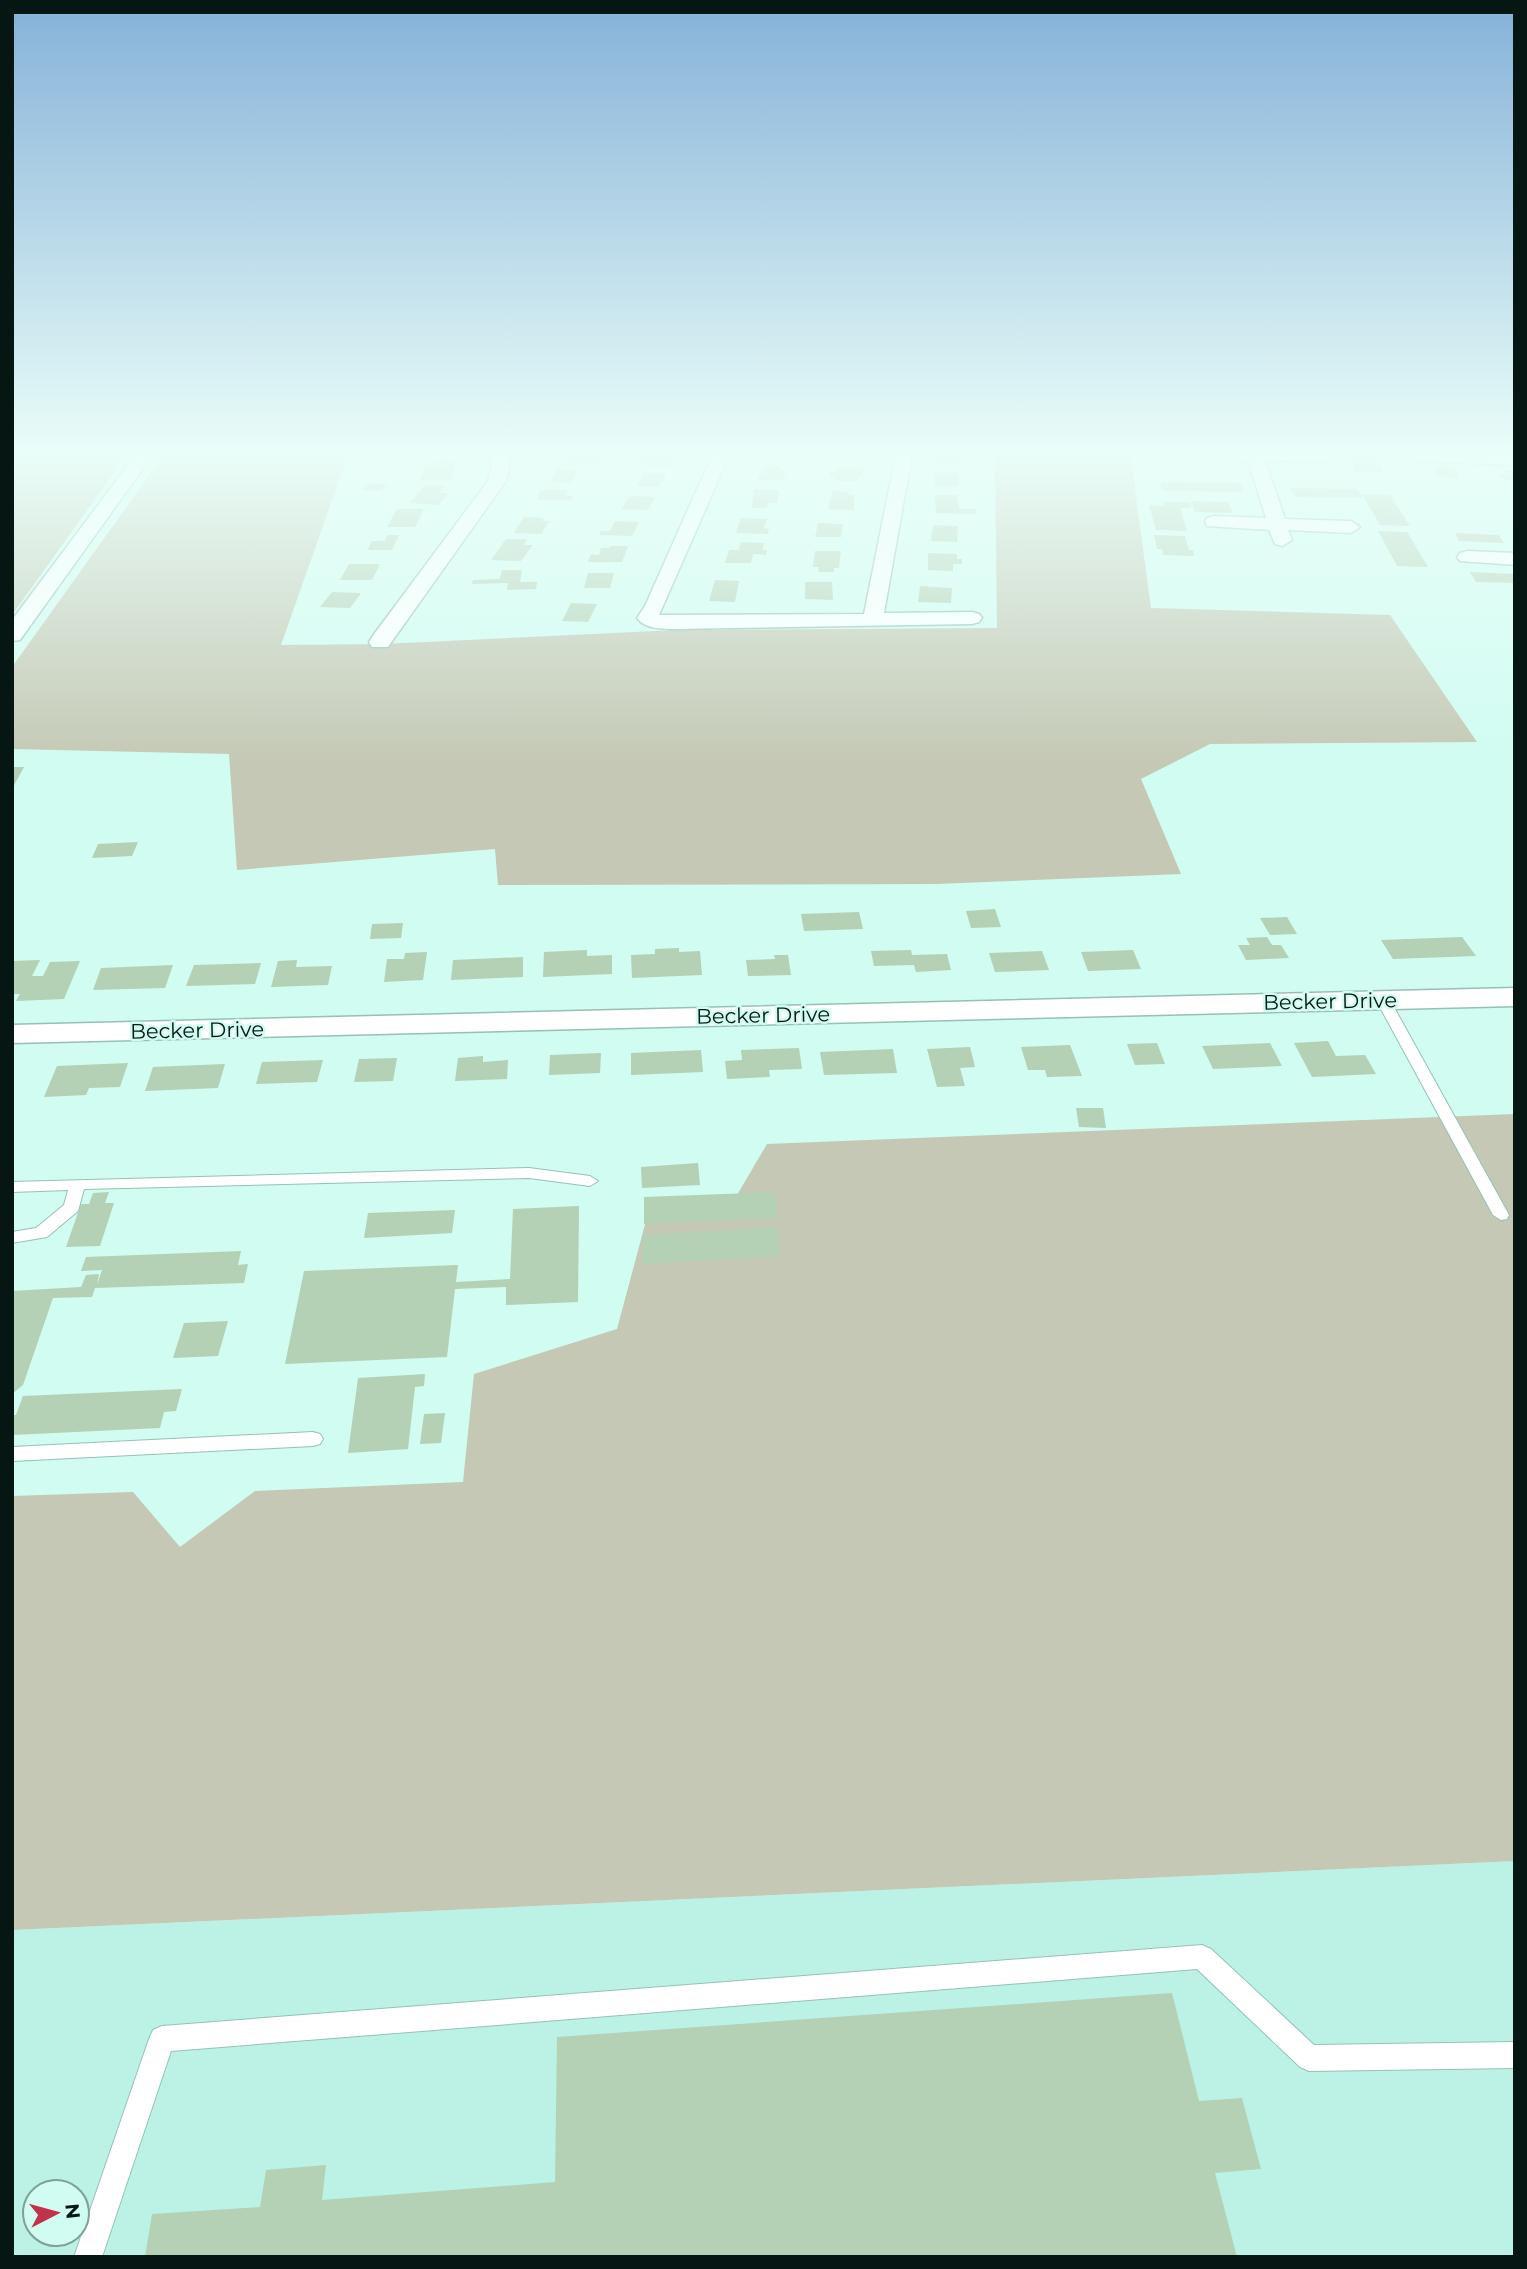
<svg xmlns="http://www.w3.org/2000/svg" width="1527" height="2269" font-family="Montserrat,sans-serif">
	<style>
		.built { fill: #bcf2e6; fill-rule: evenodd }
		.green { fill: #c4c8b4 }
		.building { fill: #b4d0b5 }
		.lines { fill: none; stroke-linecap: round; stroke-linejoin: round }
		.lane-casing { stroke: #96c0b7; stroke-width: 2 }
		.street-casing { stroke: #96c0b7; stroke-width: 3 }
		.lane { fill: #fff; fill-rule: evenodd }
		.street { fill: #fff; fill-rule: evenodd }
		.labels { text-anchor: middle; dominant-baseline: central; stroke-width: 5; stroke-linejoin: round; paint-order: stroke }
		.street-label { font-size: 21px; fill: #061613; stroke: #d0fcf1 }
	</style>
	<rect width="100%" height="100%" fill="#d0fcf1"/>
	<!-- built -->
	<path class="built" d="M1515,1861V2257H12V1930ZM35,2192H77V2234H35Z"/>
	<!-- green -->
	<g class="green">
		<polygon points="12,449 131,449 12,615"/>
		<polygon points="168,449 350,449 281,645 382,644 676,630 997,628 995,449 1130,452 1151,608 1390,615 1477,742 1210,744 1141,779 1181,874 935,884 498,885 495,849 237,870 229,754 12,749 12,667"/>
		<polygon points="1515,1114 1515,1861 12,1930 12,1496 133,1492 180,1547 255,1491 463,1482 474,1374 617,1329 647,1217 733,1202 767,1144"/>
	</g>
	<!-- building -->
	<g class="building">
		<polygon points="411,449 450,449 451,455 411,457"/>
		<polygon points="561,449 590,449 590,455 602,454 602,461 565,462 565,456 561,456"/>
		<polygon points="771,449 791,449 792,457 770,457"/>
		<polygon points="838,449 862,449 864,458 837,458"/>
		<polygon points="939,449 964,450 962,463 937,462"/>
		<polygon points="1346,449 1373,449 1383,472 1355,471"/>
		<polygon points="649,451 676,452 669,466 641,465"/>
		<polygon points="455,461 451,480 420,480 427,462"/>
		<polygon points="765,465 781,466 779,470 787,470 783,480 757,481"/>
		<polygon points="1434,466 1455,468 1459,478 1438,476"/>
		<polygon points="838,468 864,468 862,477 858,477 857,482 835,481 836,477 829,477 830,472 837,472"/>
		<polygon points="557,469 579,470 572,483 550,482"/>
		<polygon points="1503,470 1515,470 1515,483 1501,478 1498,474 1506,474"/>
		<polygon points="935,472 959,473 959,486 935,486"/>
		<polygon points="645,473 667,474 659,487 637,486"/>
		<polygon points="1160,482 1240,483 1244,492 1176,491 1162,490"/>
		<polygon points="370,483 388,484 381,491 362,490"/>
		<polygon points="425,485 445,486 440,493 448,493 439,505 410,503"/>
		<polygon points="1290,488 1357,489 1363,498 1296,497"/>
		<polygon points="754,489 779,490 777,503 768,503 767,508 752,508"/>
		<polygon points="540,490 568,490 566,496 573,496 572,500 538,500"/>
		<polygon points="832,491 849,492 848,495 854,495 854,510 828,509"/>
		<polygon points="1362,494 1390,495 1410,526 1380,525"/>
		<polygon points="935,495 957,495 959,509 976,509 976,514 936,513"/>
		<polygon points="633,496 655,497 648,510 622,509 627,499"/>
		<polygon points="1191,501 1228,502 1233,513 1195,512"/>
		<polygon points="1163,502 1190,502 1192,508 1180,508 1187,531 1156,530 1149,505 1164,506"/>
		<polygon points="397,509 424,509 415,527 387,527"/>
		<polygon points="524,517 544,518 542,521 550,521 541,534 514,533"/>
		<polygon points="741,518 767,519 764,528 769,529 768,534 736,533"/>
		<polygon points="615,521 639,522 632,536 599,535 601,531 610,531"/>
		<polygon points="818,523 843,524 841,537 815,537"/>
		<polygon points="933,525 958,526 957,542 931,541"/>
		<polygon points="1378,531 1407,532 1428,567 1397,566"/>
		<polygon points="1455,533 1499,535 1504,543 1459,541"/>
		<polygon points="387,535 399,535 392,550 367,550 372,541 385,541"/>
		<polygon points="1154,535 1185,536 1189,550 1193,550 1194,556 1163,555 1162,549 1157,549"/>
		<polygon points="506,539 527,539 524,545 533,545 521,561 491,560"/>
		<polygon points="741,542 764,543 763,550 767,550 766,555 753,554 751,563 725,563 729,550 739,550"/>
		<polygon points="610,546 628,546 622,562 588,562 591,554 599,555 601,548 609,548"/>
		<polygon points="815,551 841,551 839,568 834,568 834,572 818,572 819,567 813,567"/>
		<polygon points="928,553 957,554 957,559 962,559 962,564 953,564 953,571 928,570"/>
		<polygon points="349,564 380,564 372,580 340,580"/>
		<polygon points="502,570 522,570 520,582 537,582 536,589 507,590 508,583 472,584 473,580 500,579"/>
		<polygon points="1470,572 1515,574 1515,583 1476,582"/>
		<polygon points="588,573 614,573 610,588 584,588"/>
		<polygon points="715,580 739,581 735,602 709,601"/>
		<polygon points="805,582 832,582 833,600 805,599"/>
		<polygon points="920,586 952,588 951,603 918,602"/>
		<polygon points="332,592 361,593 350,608 320,607"/>
		<polygon points="571,603 597,604 588,622 562,621"/>
		<polygon points="12,767 24,767 12,789"/>
		<polygon points="138,842 132,856 92,858 98,844"/>
		<polygon points="995,909 1001,927 971,928 966,911"/>
		<polygon points="859,912 863,929 804,931 801,914"/>
		<polygon points="1287,917 1297,934 1270,935 1260,918"/>
		<polygon points="403,923 401,938 370,939 372,924"/>
		<polygon points="1267,937 1272,945 1281,945 1289,958 1246,960 1238,945 1250,945 1246,938"/>
		<polygon points="1462,937 1476,956 1393,959 1381,940"/>
		<polygon points="679,948 679,952 700,951 702,975 632,978 631,955 655,954 655,949"/>
		<polygon points="587,950 587,956 612,955 612,974 543,977 544,952"/>
		<polygon points="911,950 912,955 947,954 951,970 916,972 914,965 874,966 871,951"/>
		<polygon points="1133,950 1141,969 1088,971 1081,952"/>
		<polygon points="1042,951 1049,970 995,972 989,953"/>
		<polygon points="427,952 423,980 384,982 387,959 404,959 405,953"/>
		<polygon points="774,955 788,955 791,975 748,976 746,960 775,959"/>
		<polygon points="523,957 523,977 451,980 453,960"/>
		<polygon points="40,960 32,976 43,976 50,962 80,961 64,999 16,1001 20,994 12,994 12,961"/>
		<polygon points="297,960 296,967 332,966 328,985 271,987 278,961"/>
		<polygon points="261,963 255,984 186,986 194,965"/>
		<polygon points="173,965 165,988 93,990 101,968"/>
		<polygon points="1328,1041 1336,1056 1365,1055 1376,1074 1312,1077 1294,1043"/>
		<polygon points="1157,1043 1165,1064 1135,1065 1127,1044"/>
		<polygon points="1270,1043 1282,1066 1213,1069 1202,1046"/>
		<polygon points="1070,1045 1082,1076 1047,1077 1045,1070 1028,1070 1021,1047"/>
		<polygon points="970,1047 975,1067 960,1068 965,1086 937,1087 927,1049"/>
		<polygon points="799,1048 802,1069 769,1070 770,1077 727,1079 725,1061 742,1060 741,1050"/>
		<polygon points="893,1049 897,1073 824,1075 820,1052"/>
		<polygon points="701,1050 703,1072 631,1075 631,1053"/>
		<polygon points="601,1053 600,1073 549,1075 550,1055"/>
		<polygon points="483,1056 483,1062 508,1060 507,1079 455,1081 458,1058"/>
		<polygon points="397,1058 393,1081 354,1082 359,1059"/>
		<polygon points="323,1060 317,1082 256,1084 262,1062"/>
		<polygon points="128,1063 120,1087 89,1088 86,1095 44,1097 57,1066"/>
		<polygon points="225,1064 218,1088 145,1091 153,1067"/>
		<polygon points="1076,1108 1103,1108 1106,1128 1079,1127"/>
		<polygon points="698,1163 700,1185 642,1188 641,1167"/>
		<polygon points="109,1192 105,1203 114,1203 100,1246 66,1247 81,1204 89,1204 93,1193"/>
		<polygon points="775,1192 777,1218 644,1224 644,1197"/>
		<polygon points="579,1206 578,1302 506,1305 506,1287 455,1289 447,1357 285,1364 304,1271 458,1265 456,1282 510,1279 513,1209"/>
		<polygon points="455,1210 452,1233 364,1238 368,1213"/>
		<polygon points="776,1227 780,1256 643,1264 642,1235"/>
		<polygon points="241,1251 238,1265 248,1264 244,1283 95,1288 92,1297 53,1298 23,1385 12,1394 12,1291 81,1287 86,1275 99,1274 97,1285 102,1270 81,1271 86,1257"/>
		<polygon points="228,1321 218,1356 173,1358 184,1323"/>
		<polygon points="425,1374 424,1386 415,1387 408,1449 348,1453 358,1378"/>
		<polygon points="182,1389 176,1411 164,1412 160,1428 12,1435 12,1415 16,1415 23,1396"/>
		<polygon points="445,1413 441,1443 420,1444 424,1414"/>
		<polygon points="1172,1993 1199,2101 1242,2098 1261,2169 1215,2173 1237,2257 145,2257 152,2214 260,2207 266,2170 326,2165 322,2200 555,2182 557,2037"/>
	</g>
	<g class="lines">
		<!-- lane casing -->
		<g class="lane-casing">
			<g id="lane">
				<polygon points="1383,996 1390,1000 1509,1215 1507,1219 1501,1220 1493,1215 1376,1000"/>
				<polygon points="529,1168 590,1176 598,1181 590,1186 529,1178 84,1189 78,1211 47,1237 12,1243 12,1232 36,1228 64,1205 68,1190 12,1192 12,1182"/>
				<polygon points="313,1432 320,1434 323,1439 320,1444 313,1446 12,1461 12,1447"/>
				<polygon points="1202,1945 1211,1949 1314,2045 1515,2042 1515,2068 1309,2071 1300,2067 1197,1969 171,2051 102,2257 74,2257 149,2039 153,2030 162,2026"/>
			</g>
		</g>
		<!-- street casing -->
		<g class="street-casing">
			<g id="street">
				<polygon points="140,449 157,449 20,640 12,641 12,620"/>
				<polygon points="489,449 506,449 510,464 506,481 388,647 372,647 369,642 372,637 488,481 492,464"/>
				<path d="M715,449H732L659,615L864,614L897,449H913L884,613L972,612L979,614L982,618L979,622L972,624L675,629C662,629 645,629 637,618L645,606Z"/>
				<polygon points="1195,449 1262,449 1327,453 1330,457 1321,462 1265,460 1285,519 1351,521 1360,527 1351,533 1288,530 1292,540 1282,546 1275,544 1269,530 1207,526 1205,522 1207,518 1214,516 1266,518 1248,460 1201,458 1195,457 1193,453"/>
				<polygon points="1422,452 1515,455 1515,465 1416,461 1413,457"/>
				<polygon points="1467,551 1515,553 1515,565 1460,561 1457,557 1460,553"/>
				<polygon points="1515,988 1515,1006 12,1043 12,1025"/>
			</g>
		</g>
		<!-- lane -->
		<use href="#lane" class="lane"/>
		<!-- street -->
		<use href="#street" class="street"/>
	</g>
	<!-- sky -->
	<linearGradient id="sky" x2="0" y2="1"><stop stop-color="#85b1d8"/><stop offset="0.59" stop-color="#eafef9"/><stop offset="1" stop-color="#eafef9" stop-opacity="0"/></linearGradient>
	<rect width="1527" height="767" fill="url(#sky)"/>
	<g class="labels">
		<!-- street labels -->
		<g class="street-label">
			<text transform="translate(1330 1001) rotate(-1)">Becker Drive</text>
			<text transform="translate(763 1015) rotate(-1)">Becker Drive</text>
			<text transform="translate(197 1030) rotate(-1)">Becker Drive</text>
		</g>
	</g>
	<!-- border -->
	<rect width="1527" height="2269" fill="none" stroke="#061613" stroke-width="28"/>
	<!-- north arrow -->
	<g transform="translate(56 2213) rotate(84)"><circle r="33" fill="#d0fcf1" stroke="#7fa098" stroke-width="2"/>
	<path d="M0-5L12 26L0 18L-12 26Z" fill="#c13147"/>
	<text y="-10" font-size="19" font-weight="bold" text-anchor="middle" fill="#061613">N</text>
	</g>
</svg>
